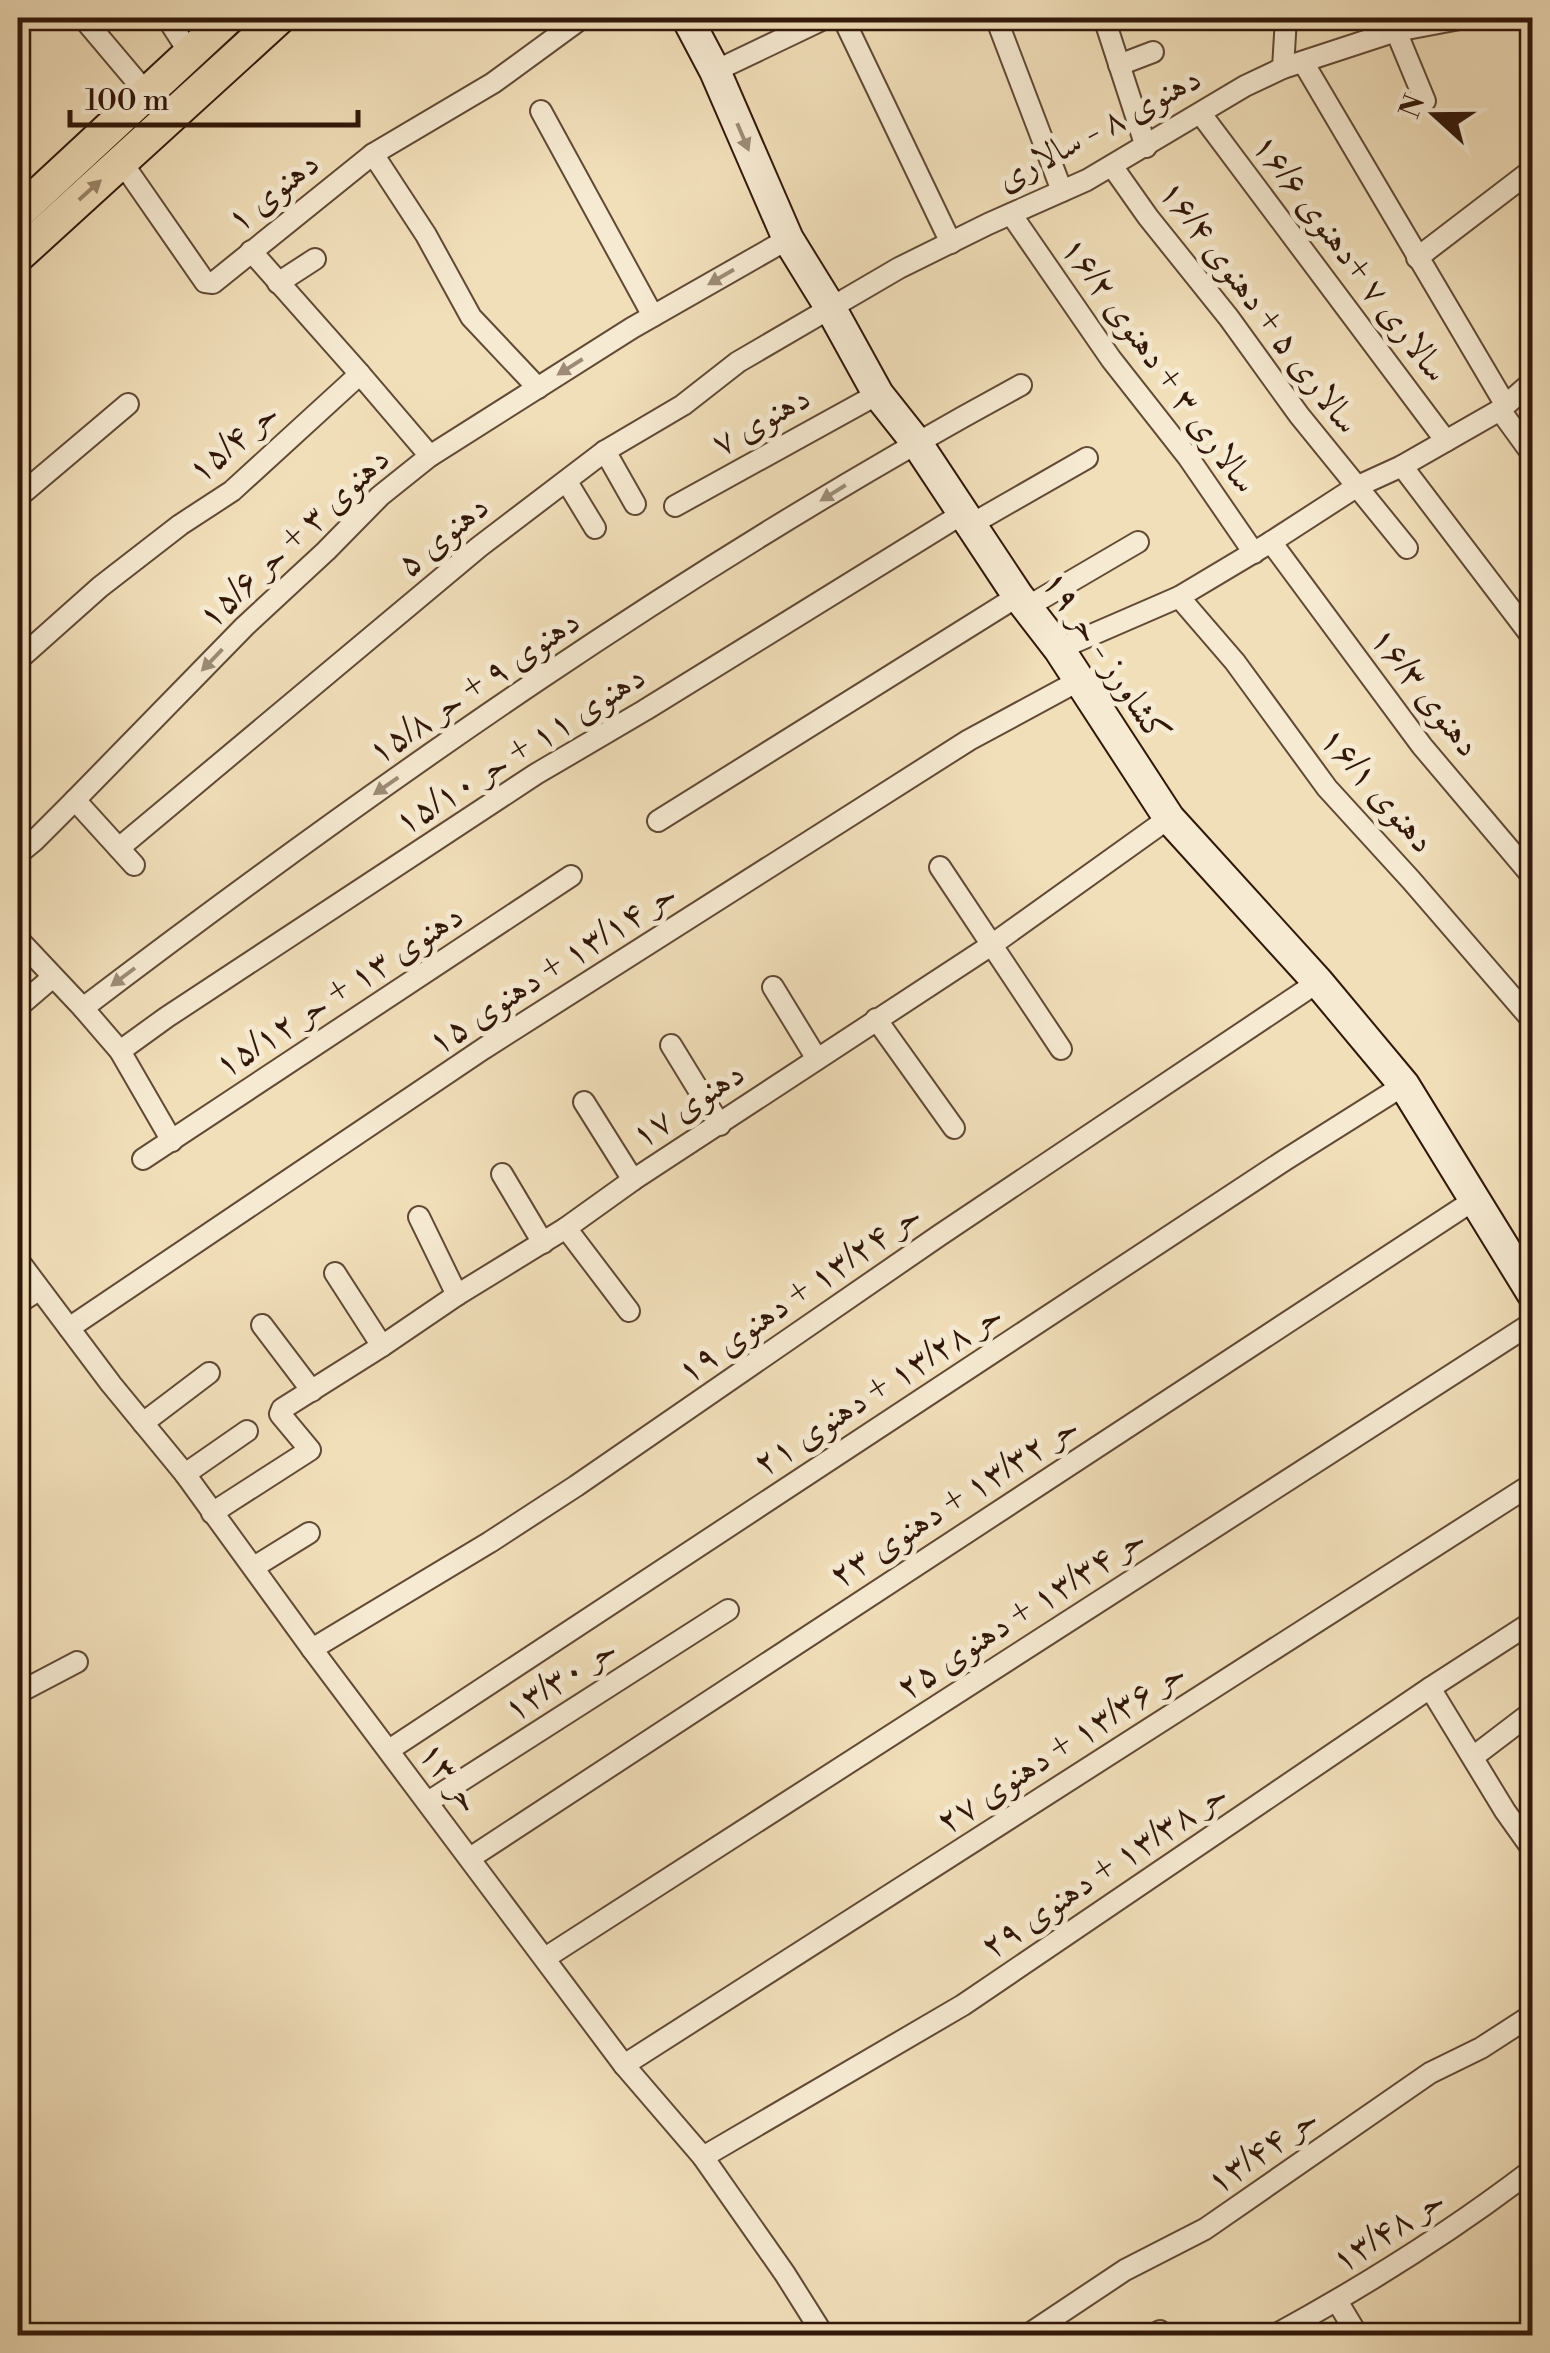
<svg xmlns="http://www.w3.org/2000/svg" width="1550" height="2353" font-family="'Libre Bodoni',Amiri,serif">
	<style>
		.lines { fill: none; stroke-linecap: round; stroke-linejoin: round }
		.street-casing { stroke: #614935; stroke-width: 24 }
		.secondary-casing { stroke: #311709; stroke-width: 34 }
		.primary-casing { stroke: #311709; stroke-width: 36 }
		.street { stroke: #f6ead2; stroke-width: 20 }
		.secondary { stroke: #f6ead2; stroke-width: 30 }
		.primary { stroke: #f1dfba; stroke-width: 32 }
		.oneway { fill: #9d8b78 }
		.oneway2 { fill: #9b856a }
		.labels { text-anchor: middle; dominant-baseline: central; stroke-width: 10; stroke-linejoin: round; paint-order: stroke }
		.street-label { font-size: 35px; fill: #311709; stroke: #f6ead2 }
	</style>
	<rect width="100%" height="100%" fill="#f1dfba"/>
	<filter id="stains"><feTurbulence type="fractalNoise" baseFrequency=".002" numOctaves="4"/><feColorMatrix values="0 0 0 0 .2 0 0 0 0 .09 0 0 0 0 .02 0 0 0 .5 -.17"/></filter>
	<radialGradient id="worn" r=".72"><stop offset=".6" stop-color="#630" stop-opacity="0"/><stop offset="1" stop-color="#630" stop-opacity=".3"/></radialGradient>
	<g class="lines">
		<!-- street casing -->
		<g class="street-casing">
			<g id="street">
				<polyline points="83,18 148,95"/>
				<polyline points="167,18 189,52"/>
				<polyline points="843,18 951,243"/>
				<polyline points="996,18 1062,191"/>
				<polyline points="1104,18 1146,147"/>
				<polyline points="1396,31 1425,101"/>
				<polyline points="1303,62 1505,404"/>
				<polyline points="1119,65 1153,52"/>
				<polyline points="1283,68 1286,18"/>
				<polyline points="715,71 826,18"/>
				<polyline points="541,111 653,316"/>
				<polyline points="1201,114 1446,441"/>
				<polyline points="373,154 426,235 471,317 538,388"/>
				<polyline points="121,161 205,282 213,283 373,154 493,83 582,18"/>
				<polyline points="1112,166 1148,217 1229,318 1299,415 1407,548"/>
				<polyline points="1011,214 1111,359 1188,457 1254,553"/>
				<polyline points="1417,258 1532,170"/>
				<polyline points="278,283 315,259"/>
				<polyline points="360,374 430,456"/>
				<polyline points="1500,410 1532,454"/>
				<polyline points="605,451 635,504"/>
				<polyline points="1402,466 1532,637"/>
				<polyline points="567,482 595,528"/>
				<polyline points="18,497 128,404"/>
				<polyline points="675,506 878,394"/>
				<polyline points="970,525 1087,458"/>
				<polyline points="1271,542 1422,746 1532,876"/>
				<polyline points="1179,597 1235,662 1327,788 1411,880 1532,1020"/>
				<polyline points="1027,607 1138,542"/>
				<polyline points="1059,649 1179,597 1271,542 1356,487 1402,466 1500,410 1532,382"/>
				<polyline points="18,660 100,587 180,525 232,491 360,374 251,251"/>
				<polyline points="75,800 134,865"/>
				<polyline points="658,821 1018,596"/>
				<polyline points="119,848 479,547 605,451 683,405 738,362 899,268 988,224 1087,180 1245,86 1283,68 1396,31 1465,18"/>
				<polyline points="18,854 34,841 75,800 245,626 326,551 380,496 430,456 632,328 788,239"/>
				<polyline points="940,867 1061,1049"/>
				<polyline points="18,939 83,1008 120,1051 172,1141"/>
				<polyline points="773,987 817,1059"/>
				<polyline points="18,1007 53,977"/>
				<path d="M83,1008C382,781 691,564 1021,385"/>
				<polyline points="876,1019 954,1128"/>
				<polyline points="671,1045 720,1125"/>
				<polyline points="120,1051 167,1017 536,774 645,710 962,514"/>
				<polyline points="584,1102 633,1180"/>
				<polyline points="143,1159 571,876"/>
				<polyline points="502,1174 543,1243"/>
				<polyline points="419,1217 457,1295"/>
				<polyline points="566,1228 629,1311"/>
				<polyline points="18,1260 111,1384 185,1474 312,1649 624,2065 703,2157 785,2274 824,2336"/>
				<polyline points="335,1273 382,1346"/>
				<polyline points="18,1303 39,1290"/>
				<polyline points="262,1325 312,1391"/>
				<polyline points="69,1328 483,1049 969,740 1080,680"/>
				<polyline points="143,1423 209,1373"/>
				<polyline points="185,1474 247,1431"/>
				<polyline points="212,1513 310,1450 280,1414 282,1409 382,1346 457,1295 566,1228 633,1180 993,944 1169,818"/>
				<polyline points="254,1567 309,1533"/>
				<polyline points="312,1649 490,1542 576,1486 940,1235 1318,982"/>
				<polyline points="1430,1688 1505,1811 1532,1849"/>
				<polyline points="18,1693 77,1662"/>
				<polyline points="389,1750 1285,1160 1404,1085"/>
				<polyline points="1473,1757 1532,1712"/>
				<polyline points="428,1802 728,1610"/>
				<polyline points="470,1858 1474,1200"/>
				<polyline points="545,1958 1532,1323"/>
				<polyline points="624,2065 1532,1484"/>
				<polyline points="703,2157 963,2005 1430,1688 1532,1622"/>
				<polyline points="1337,2301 1358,2336"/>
				<polyline points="1026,2336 1125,2270 1205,2229 1430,2073 1481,2048 1532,2015"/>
				<polyline points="1152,2336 1160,2331"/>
				<path d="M1273,2336C1363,2287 1451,2232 1532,2170"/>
			</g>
		</g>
		<!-- secondary casing -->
		<g class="secondary-casing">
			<polyline id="secondary" points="687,18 715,71 788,239 830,307 878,394 916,442 1018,596 1059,649 1169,818 1318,982 1404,1085 1532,1293"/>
		</g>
		<!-- primary casing -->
		<g class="primary-casing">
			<g id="primary">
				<polyline points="18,213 228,18"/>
				<polyline points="18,256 279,18"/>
			</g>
		</g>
		<!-- street -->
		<use href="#street" class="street"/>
		<!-- secondary -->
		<use href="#secondary" class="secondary"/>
		<!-- primary -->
		<use href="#primary" class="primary"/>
	</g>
	<!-- one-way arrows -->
	<defs><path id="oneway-solid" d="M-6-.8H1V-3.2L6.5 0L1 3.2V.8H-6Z" transform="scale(2.5)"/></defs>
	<g class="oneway">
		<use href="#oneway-solid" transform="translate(743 137) rotate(67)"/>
		<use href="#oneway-solid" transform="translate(721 277) rotate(150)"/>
		<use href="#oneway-solid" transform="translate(570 367) rotate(148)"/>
		<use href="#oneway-solid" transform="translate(833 493) rotate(148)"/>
		<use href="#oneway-solid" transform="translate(212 660) rotate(134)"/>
		<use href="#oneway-solid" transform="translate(386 786) rotate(145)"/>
		<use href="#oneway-solid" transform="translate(123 977) rotate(143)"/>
	</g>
	<use class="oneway2" href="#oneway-solid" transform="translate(90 190) rotate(-42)"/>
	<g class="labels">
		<!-- street labels -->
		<g class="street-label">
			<text transform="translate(1099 129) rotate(-28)">دهنوی ۸ - سالاری</text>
			<text transform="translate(273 192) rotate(-38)">دهنوی ۱</text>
			<text transform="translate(1350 258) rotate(53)">سالاری ۷ +دهنوی ۱۶/۶</text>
			<text transform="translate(1259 307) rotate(53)">سالاری ۵ + دهنوی ۱۶/۴</text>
			<text transform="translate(1159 365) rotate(54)">سالاری ۳ + دهنوی ۱۶/۲</text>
			<text transform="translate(761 421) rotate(-29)">دهنوی ۷</text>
			<text transform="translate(233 442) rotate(-40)">حر ۱۵/۴</text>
			<text transform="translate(443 536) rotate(-39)">دهنوی ۵</text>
			<text transform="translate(294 538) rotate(-43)">دهنوی ۳ + حر ۱۵/۶</text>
			<text transform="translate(1106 657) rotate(56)">کشاورز - حر ۱۹</text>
			<text transform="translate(474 687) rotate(-34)">دهنوی ۹ + حر ۱۵/۸</text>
			<text transform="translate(1425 692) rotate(52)">دهنوی ۱۶/۳</text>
			<text transform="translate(520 750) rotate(-32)">دهنوی ۱۱ + حر ۱۵/۱۰</text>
			<text transform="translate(1377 790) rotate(49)">دهنوی ۱۶/۱</text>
			<text transform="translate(552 968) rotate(-33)">حر ۱۳/۱۴ + دهنوی ۱۵</text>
			<text transform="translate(339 991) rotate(-33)">دهنوی ۱۳ + حر ۱۵/۱۲</text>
			<text transform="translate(688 1105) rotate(-33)">دهنوی ۱۷</text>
			<text transform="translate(799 1293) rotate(-35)">حر ۱۳/۲۴ + دهنوی ۱۹</text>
			<text transform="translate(878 1389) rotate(-33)">حر ۱۳/۲۸ + دهنوی ۲۱</text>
			<text transform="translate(954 1501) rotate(-33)">حر ۱۳/۳۲ + دهنوی ۲۳</text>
			<text transform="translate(1021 1613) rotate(-33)">حر ۱۳/۳۴ + دهنوی ۲۵</text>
			<text transform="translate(560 1679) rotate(-33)">حر ۱۳/۳۰</text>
			<text transform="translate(1061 1747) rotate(-33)">حر ۱۳/۳۶ + دهنوی ۲۷</text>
			<text transform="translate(450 1777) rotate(53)">حر ۱۳</text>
			<text transform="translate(1104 1870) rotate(-34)">حر ۱۳/۳۸ + دهنوی ۲۹</text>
			<text transform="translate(1262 2150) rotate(-35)">حر ۱۳/۴۴</text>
			<text transform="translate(1388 2230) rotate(-33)">حر ۱۳/۴۸</text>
		</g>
	</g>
	<!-- margin -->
	<rect width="1550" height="2353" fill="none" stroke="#f1dfba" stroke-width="60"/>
	<rect x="20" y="20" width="1510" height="2313" fill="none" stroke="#311709" stroke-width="5"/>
	<rect x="30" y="30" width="1490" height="2293" fill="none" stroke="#311709" stroke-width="2.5"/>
	<!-- north arrow -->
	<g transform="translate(1435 115) rotate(291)" stroke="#f6ead2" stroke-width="8" paint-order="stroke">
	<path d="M0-8L18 38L0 25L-18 38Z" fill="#311709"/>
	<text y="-15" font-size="28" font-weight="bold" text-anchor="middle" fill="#311709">N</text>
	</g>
	<!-- scale -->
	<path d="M70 110v15h288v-15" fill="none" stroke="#311709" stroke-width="5"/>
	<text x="85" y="110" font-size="30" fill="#311709" stroke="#f6ead2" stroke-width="8" paint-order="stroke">100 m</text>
	<rect width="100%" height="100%" filter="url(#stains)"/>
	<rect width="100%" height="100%" fill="url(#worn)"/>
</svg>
